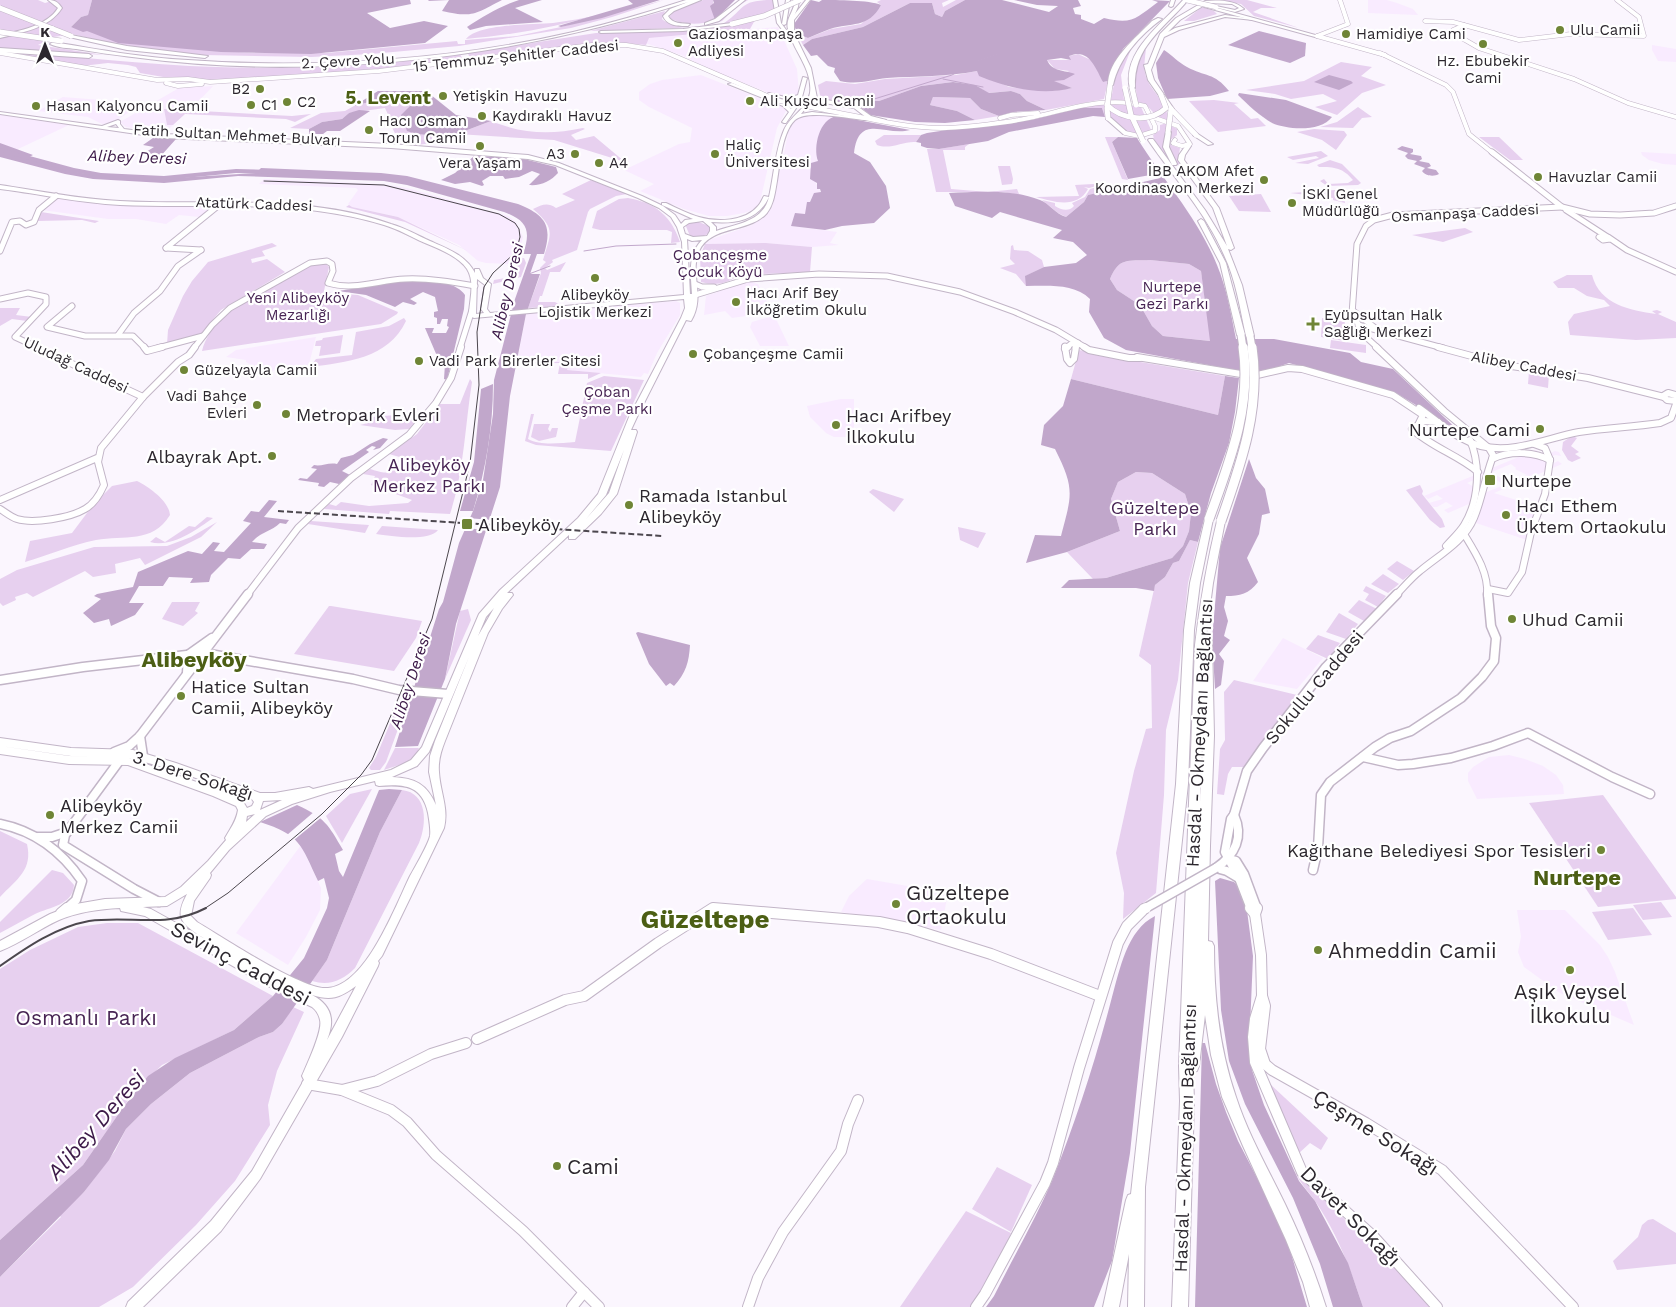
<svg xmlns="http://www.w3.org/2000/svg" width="1676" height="1307" font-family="'Work Sans',sans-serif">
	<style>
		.built { fill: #f9ebff; fill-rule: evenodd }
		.green { fill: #e7d0ef }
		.forest { fill: #c1a7cb; fill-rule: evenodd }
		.water { fill: #c2a8cc }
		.pier { fill: #fbf6fe }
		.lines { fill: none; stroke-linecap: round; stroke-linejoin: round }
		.stream { stroke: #c2a8cc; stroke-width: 1 }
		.river { fill: #c2a8cc; fill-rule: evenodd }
		.secondary-far4-casing { stroke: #c2b5c7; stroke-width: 5 }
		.secondary-far3-casing { stroke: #c2b5c7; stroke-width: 7 }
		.secondary-far2-casing { stroke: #c2b5c7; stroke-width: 8 }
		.secondary-far1-casing { stroke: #c2b5c7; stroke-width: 11 }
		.secondary-casing { stroke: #c2b5c7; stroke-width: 12 }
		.primary-casing { stroke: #c2b5c7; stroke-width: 2 }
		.highway-casing { stroke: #c2b5c7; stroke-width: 2 }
		.secondary-far4 { stroke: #fff; stroke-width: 4 }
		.secondary-far3 { stroke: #fff; stroke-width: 5 }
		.secondary-far2 { stroke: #fff; stroke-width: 6 }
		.secondary-far1 { stroke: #fff; stroke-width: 8 }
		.secondary { stroke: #fff; stroke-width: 10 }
		.primary { fill: #fff; fill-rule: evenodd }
		.highway { fill: #fff; fill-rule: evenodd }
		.tram-far1 { stroke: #4c474e; stroke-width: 1 }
		.tram { stroke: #4c474e; stroke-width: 2 }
		.rail { stroke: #4c474e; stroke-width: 2; stroke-dasharray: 6 3; stroke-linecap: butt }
		.secondary-bridge-far2-casing { stroke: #c2b5c7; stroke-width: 5; stroke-linecap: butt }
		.secondary-bridge-far1-casing { stroke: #c2b5c7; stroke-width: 11; stroke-linecap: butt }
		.secondary-bridge-casing { stroke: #c2b5c7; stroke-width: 12; stroke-linecap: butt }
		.primary-bridge-casing { stroke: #c2b5c7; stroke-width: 5.5; stroke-linecap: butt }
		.highway-bridge-far2-casing { stroke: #c2b5c7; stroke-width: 6; stroke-linecap: butt }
		.highway-bridge-far1-casing { stroke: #c2b5c7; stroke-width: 9; stroke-linecap: butt }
		.highway-bridge-casing { stroke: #c2b5c7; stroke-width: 11; stroke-linecap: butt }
		.secondary-bridge-far2 { stroke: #fff; stroke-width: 4 }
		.secondary-bridge-far1 { stroke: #fff; stroke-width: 8 }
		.secondary-bridge { stroke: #fff; stroke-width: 10 }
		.primary-bridge { stroke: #fff; stroke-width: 4.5 }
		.highway-bridge-far2 { stroke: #fff; stroke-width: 5 }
		.highway-bridge-far1 { stroke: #fff; stroke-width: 7 }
		.highway-bridge { stroke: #fff; stroke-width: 9 }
		.poi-dot { fill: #6f8536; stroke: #fff; stroke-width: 2 }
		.labels { text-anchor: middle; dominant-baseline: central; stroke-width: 4.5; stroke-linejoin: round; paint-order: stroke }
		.far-poi-label { font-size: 15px; fill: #2c272e; stroke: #fff; text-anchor: start }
		.far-street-label { font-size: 15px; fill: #2c272e; stroke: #fff }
		.far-park-label { font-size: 15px; fill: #482554; stroke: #fff }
		.far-water-label { font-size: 16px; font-style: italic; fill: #3c1948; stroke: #fff }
		.poi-label { font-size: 18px; fill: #2c272e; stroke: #fff; text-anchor: start }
		.park-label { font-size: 18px; fill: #482554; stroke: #fff }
		.street-label { font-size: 18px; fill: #2c272e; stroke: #fff }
		.far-district-label { font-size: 19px; font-weight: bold; fill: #4c5f14; stroke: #fff }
		.near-poi-label { font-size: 21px; fill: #2c272e; stroke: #fff; text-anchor: start }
		.near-street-label { font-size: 21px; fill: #2c272e; stroke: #fff }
		.near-park-label { font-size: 21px; fill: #482554; stroke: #fff }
		.district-label { font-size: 22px; font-weight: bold; fill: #4c5f14; stroke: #fff }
		.near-water-label { font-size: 22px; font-style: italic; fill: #3c1948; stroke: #fff }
		.near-district-label { font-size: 26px; font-weight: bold; fill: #4c5f14; stroke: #fff }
	</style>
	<rect width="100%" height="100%" fill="#fbf6fe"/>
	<!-- built -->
	<g class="built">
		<polygon points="1368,0 1387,0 1397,3 1413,9 1418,15 1368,13"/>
		<polygon points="778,27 797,69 799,93 790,98 777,96 718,73 681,55 645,43 649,38"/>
		<polygon points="1652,45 1676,49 1676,62 1658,61 1652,50"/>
		<polygon points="701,75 787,109 777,128 760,202 753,210 744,213 727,216 709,216 684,209 640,191 654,184 624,170 679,144 690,142 692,128 649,107 639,100 639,92 650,84 662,80"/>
		<polygon points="213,86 191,109 164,109 167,125 173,125 165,133 126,127 120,122 179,88"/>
		<polygon points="63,97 101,100 95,106 97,110 134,109 112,123 102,124 88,117 38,111"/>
		<polygon points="808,114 829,115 832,117 819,134 818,162 814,180 821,192 812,197 805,214 792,226 837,232 830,243 839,245 812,247 766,243 705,244 712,239 752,225 772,208 789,129 797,118"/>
		<polygon points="0,115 69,125 16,150 0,143"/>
		<polygon points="1641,152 1676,154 1676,165 1663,164 1649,160 1642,155"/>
		<polygon points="264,179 383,184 407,188 508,216 516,222 523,237 519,253 509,264 486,263 478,261 459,245 398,217 352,207 348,204 358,190 356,188 259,184"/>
		<polygon points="56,197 109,203 215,205 200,217 179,215 166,224 136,219 108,219 42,210"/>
		<polygon points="749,281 758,284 770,308 767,313 732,318 725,311 704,315 706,296"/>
		<polygon points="676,301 680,303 680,315 657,353 648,374 644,373 641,377 566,370 569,362 517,362 526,314"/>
		<polygon points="773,316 775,317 789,346 760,346 750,327 752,322"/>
		<polygon points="316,337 308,368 254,372 253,366 246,362 246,360 226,357 236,350"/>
		<polygon points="841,399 854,399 854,432 852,437 834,437 826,433 810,417 807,406"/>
		<path d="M1538,449L1534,454L1539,458L1555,451L1559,452L1561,456L1555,455L1543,460L1550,465L1558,461L1562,464L1494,493L1536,506L1527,540L1476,523L1483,498L1448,513L1444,510L1453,506L1446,502L1437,507H1433L1429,503L1443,499L1437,495L1428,499L1424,496ZM1511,464L1516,468L1515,469L1527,475L1508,483L1492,472ZM1488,474L1504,485L1482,494L1474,487L1467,483Z"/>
		<polygon points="1283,638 1323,658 1297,689 1253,681"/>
		<polygon points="1509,755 1525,759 1543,766 1556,775 1563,785 1564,794 1477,799 1468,781 1468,773 1473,767 1489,757"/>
		<polygon points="301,845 321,888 320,910 306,937 288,965 236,933"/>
		<polygon points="867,879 948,893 941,930 841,912 849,896"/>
		<polygon points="1517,910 1565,910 1600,945 1608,957 1615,972 1634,1025 1560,993 1524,967 1518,952 1521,937"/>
	</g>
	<!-- green -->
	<g class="green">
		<polygon points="0,0 38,0 45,3 55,0 92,0 88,15 81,17 71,27 194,49 253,53 326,53 457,41 458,44 465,44 465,40 517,36 561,27 664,0 612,17 571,28 459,46 371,54 311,57 203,55 123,46 72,34 54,37 38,45 104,55 0,48"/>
		<path d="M703,0H713L715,20C701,25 685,25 671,19L669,17L674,11Z"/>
		<path d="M745,0H748L736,7L722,21L710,25L678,28L590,31L665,11L662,19C673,30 709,29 721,20C730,14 735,5 745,0Z"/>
		<path d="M772,0L776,10L721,25C746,10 737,0 772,0Z"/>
		<polygon points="881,0 949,0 942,3 943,7 956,0 965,0 945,11 942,17 935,14 932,3 910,3 863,27 812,39 803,45 797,34 808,38 831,29 861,24 881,5 877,2"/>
		<polygon points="1217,0 1247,0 1277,8 1261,8 1253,12 1299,28 1254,16 1241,4"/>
		<polygon points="1202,7 1214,11 1217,14 1194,21 1184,21"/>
		<path d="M599,15C555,27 512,35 466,39C479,23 533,25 553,23C568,21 584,18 599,15Z"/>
		<polygon points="755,20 750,29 649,38 646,45 614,42 473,58 469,56 468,53 596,33 698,30"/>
		<polygon points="1131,49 1121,75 1124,100 1111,100 1116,72"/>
		<path d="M1146,49C1145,58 1143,69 1146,77C1151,92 1170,104 1167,120C1152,117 1153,106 1138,102C1134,82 1134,66 1146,49Z"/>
		<path d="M0,52C72,55 144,65 217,67C298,70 380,64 460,54L462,58L451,62L420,63L374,71L213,81L193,78L175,79L140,73L136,67L128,65L108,63L82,66Z"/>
		<polygon points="1078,54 1093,61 1103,82 1108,81 1104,99 1046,110 1027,101 1020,94 1011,91 988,93 975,85 953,82 921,86 879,101 821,100 818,85 826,81 855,84 885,79 956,75 977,71 1009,87 1051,91 1072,88 1052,81 1069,71 1055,69 1047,60 1070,60 1069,56"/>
		<polygon points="1341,62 1372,67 1361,76 1386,85 1362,93 1337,115 1315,107 1337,101 1323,94 1291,99 1275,94 1246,90 1304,81"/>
		<polygon points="933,97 970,98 981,109 999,116 975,120 957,111 930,105"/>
		<path d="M406,100L412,104L416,134L449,137C434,142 409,152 397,136C390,127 390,117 385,108L349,113L342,119L322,122L309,129L290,128L321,113L345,111L354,106L373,101Z"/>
		<polygon points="1214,100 1239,103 1234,104 1251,119 1258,118 1266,126 1218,132 1189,101"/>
		<path d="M1103,104H1126L1141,107L1151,130C1137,138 1118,131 1110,117H1105L1102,108H1080Z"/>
		<polygon points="1358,107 1372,117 1362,118 1353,128 1320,127 1337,122"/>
		<polygon points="164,109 292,116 311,114 295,122 286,119 185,114 173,125 167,125"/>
		<path d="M491,121C523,134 550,135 583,128L585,129L571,135L576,140L594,136L625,162L554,140L457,134Z"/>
		<polygon points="1167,123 1177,129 1177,135 1169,141 1171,145 1180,148 1178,160 1185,170 1182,170 1165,151 1171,164 1154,139 1153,135 1160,130 1160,125"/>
		<polygon points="1314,129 1344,131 1347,135 1336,150 1322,140 1297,132"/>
		<path d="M884,135H921L916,142C903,141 890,150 877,145L875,141Z"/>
		<polygon points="1105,137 1118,137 1112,142 1128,180 1122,179"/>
		<polygon points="1479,137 1499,137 1523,160 1510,160"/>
		<polygon points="969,144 965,147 965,150 943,150 951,189 988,192 1017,189 1019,194 1025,196 1002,192 936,192 927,149 939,149"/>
		<polygon points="1321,151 1328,156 1308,164 1295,163 1319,158 1316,156 1293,160 1287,157"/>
		<path d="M1330,160L1342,164L1361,183L1358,185L1327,186L1320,181L1324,179L1328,184L1348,183L1353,180C1343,168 1335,167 1319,167L1317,165Z"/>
		<polygon points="998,166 1010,166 1013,179 1012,184 1002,185"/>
		<path d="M591,180L627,194L616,196L590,209L588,212L577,250L552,260L553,262L545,268L547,270L566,262L560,272H550L542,296H540L538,302H555L562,306L528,308L541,273L540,268L546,262L543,260C551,233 556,229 533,209C542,205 547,202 556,208L575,200L562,194Z"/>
		<path d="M1093,184L1100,185L1089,188L1084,187L1088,189C1077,209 1054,202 1036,197L1079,196L1075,185Z"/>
		<path d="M1124,184L1126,186L1088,195L1084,202L1066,217L1058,213L1042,200L1055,203V206C1061,210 1069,212 1074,206L1072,203L1085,197L1090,189L1104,185Z"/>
		<polygon points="1335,190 1345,193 1345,203 1333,200 1333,198 1290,193"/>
		<polygon points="1261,194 1271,212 1239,211 1229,196"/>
		<path d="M628,198C656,203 671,216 680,242L671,243L672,232L667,230H600L592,228L597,211L619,199Z"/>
		<polygon points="349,205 352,207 398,217 468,251 405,222 346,207"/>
		<polygon points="41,212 99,221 95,223 82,220 38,221 37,215"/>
		<path d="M696,221L709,226L710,231C706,237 697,239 690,236L685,224Z"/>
		<polygon points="1465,228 1473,232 1443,242 1412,235"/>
		<polygon points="272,243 277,246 262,251 265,256 251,259 252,263 267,259 285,272 221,310 200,335 167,344 168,330 183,296 192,281 208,262"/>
		<path d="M766,243L812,247L810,272L738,275C728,284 714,286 701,282L700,256L705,244Z"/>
		<polygon points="1013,245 1014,250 1028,251 1042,260 1044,267 1026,276 1026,286 1016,274 1000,268 1015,264 1010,259 1011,246"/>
		<polygon points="524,258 526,263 521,277 493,284 494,280 512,277 518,259"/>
		<path d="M1150,260L1189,264L1201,271L1211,341L1163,336L1152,326L1140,305L1117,290L1110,279C1119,257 1128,261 1150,260Z"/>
		<path d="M326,264L329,267L324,291L332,293L358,295L398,312L397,314L381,324L202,351C213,307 274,285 311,265Z"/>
		<path d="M1567,275H1592C1600,305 1630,310 1656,314L1652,311L1657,310L1662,312L1658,314L1676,322V338L1636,340L1570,335L1568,322L1574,314L1610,306L1604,300L1587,296L1574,288H1558L1553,282Z"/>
		<polygon points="0,308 20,308 16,315 32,317 27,321 12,319 0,326"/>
		<path d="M404,318L406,321C388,359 346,362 310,367L316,359L352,355L356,332L389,326Z"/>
		<polygon points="1322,318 1345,322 1344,341 1321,337"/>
		<polygon points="343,335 340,353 319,356 321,346 315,346 316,341 322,340 323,338"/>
		<polygon points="1331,340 1366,345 1366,353 1330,348"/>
		<polygon points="1079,350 1110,357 1225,376 1218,415 1071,379"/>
		<polygon points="517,362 569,362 567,370 601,373 588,379 588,374 558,374 560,363 517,364"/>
		<polygon points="1529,371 1549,374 1548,388 1528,384"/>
		<path d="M604,376L644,380L611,451L536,445L525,441L531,414H534L528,439C541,446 560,443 575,442L587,383Z"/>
		<path d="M470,379L472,382C465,426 464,472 450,514L390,511L389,514L324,509L329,504L336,506L341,502L369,506L408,503L412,500L371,485L375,476L363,474L370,469C387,474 388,475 401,463L399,462L403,458L389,454L417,434L440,404H460Z"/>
		<polygon points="418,413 422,414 409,429 395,430 360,425 368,423 373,417"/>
		<polygon points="534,424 550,424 548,429 550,432 552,428 558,428 556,437 539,441 531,437"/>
		<polygon points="1572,436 1577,438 1571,446 1579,452 1575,454 1581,458 1572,462 1568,460 1562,450 1563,442"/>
		<polygon points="1136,472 1152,473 1185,494 1191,513 1189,531 1183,546 1172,558 1106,578 1093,579 1067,552 1120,531 1111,499 1118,482"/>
		<path d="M137,481C149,487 169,501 170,515C152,544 124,535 96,540C72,545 49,555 25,562L30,541L72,533L93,505L112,486Z"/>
		<polygon points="1420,485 1423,491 1422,494 1442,519 1445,527 1440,528 1430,520 1406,490"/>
		<polygon points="873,489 904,499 894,512 869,492"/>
		<path d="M207,517L213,518C196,530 172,548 150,542L156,537L165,542L189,526L195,527Z"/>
		<polygon points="311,521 369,525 365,533 308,524"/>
		<polygon points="217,522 201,537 145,565 140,558 115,564 116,573 93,577 85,571 33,597 27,593 15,597 16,600 3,606 0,603 0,579 17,570 94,547 167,546 191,537"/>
		<path d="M382,526L438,530C429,542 391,536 376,534Z"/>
		<polygon points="958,527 986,533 978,548 960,540"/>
		<polygon points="1190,540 1198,542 1188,583 1178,680 1166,730 1164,795 1156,893 1123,919 1124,893 1116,853 1134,771 1146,729 1152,728 1151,665 1139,656 1155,585 1165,577 1173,563 1179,561"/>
		<polygon points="1397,561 1414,571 1403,580 1387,569"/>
		<polygon points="1383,574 1399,584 1388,593 1371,584"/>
		<polygon points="1366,586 1386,596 1378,607 1365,600 1369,594 1363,591"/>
		<polygon points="1359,600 1377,609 1364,621 1348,612"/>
		<polygon points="172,602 200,602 195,611 198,613 183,626 162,619"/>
		<polygon points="329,606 331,606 422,621 416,638 394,671 294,654"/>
		<polygon points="468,609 471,620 445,679 460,611"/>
		<polygon points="1339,613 1358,624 1346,639 1326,632"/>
		<polygon points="1318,635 1340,643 1328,659 1306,649"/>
		<polygon points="1234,680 1297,695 1244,767 1232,767 1228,774 1224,795 1217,794 1220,749 1225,740 1224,692"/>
		<polygon points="403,699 409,699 386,762 380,770 371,770 369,768 376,757 399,702"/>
		<path d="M395,748H419C415,762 396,766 384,770Z"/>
		<polygon points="372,789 342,843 326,816 350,794"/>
		<path d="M402,790C428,793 427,824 419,843L355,968C342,981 329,986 312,981L327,960L380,832Z"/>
		<polygon points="1603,795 1676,897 1676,899 1598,907 1529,803"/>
		<path d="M0,831L27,844C33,870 17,879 0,897Z"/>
		<path d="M52,870L63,873L74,885C73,905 50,907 35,914C23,920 12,927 0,933V922Z"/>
		<polygon points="1661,902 1672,917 1643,920 1633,905"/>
		<polygon points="1633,908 1652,935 1608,940 1592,912"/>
		<polygon points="107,923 138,923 273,996 234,1030 162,1065 134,1092 83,1165 0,1240 0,969 30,950 78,927"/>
		<polygon points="293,1007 304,1012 277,1071 268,1105 270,1125 235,1181 196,1225 133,1287 99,1307 0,1307 0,1277 61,1217 59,1215 84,1192 115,1151 126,1129 151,1104 190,1073 259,1037 273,1032 282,1024"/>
		<polygon points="1270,1084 1328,1138 1321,1150 1310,1143 1298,1154"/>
		<polygon points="997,1167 1032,1185 1011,1232 972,1209"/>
		<path d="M1295,1172L1417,1288L1433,1307H1363C1351,1270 1337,1233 1315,1201C1308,1191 1300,1183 1295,1172Z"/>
		<polygon points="966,1211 1011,1233 982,1293 971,1307 900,1307"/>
		<polygon points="1653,1219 1676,1233 1676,1264 1617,1270 1613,1261 1638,1237 1642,1225 1648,1220"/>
	</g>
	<!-- forest -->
	<g class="forest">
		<polygon points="92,0 410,0 411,4 367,13 390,28 424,21 448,26 425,43 311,54 221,52 118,43 87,31 83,32 71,27 81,17 88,15"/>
		<path d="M429,0H502C475,14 473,18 442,11L449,0L428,1Z"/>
		<path d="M519,0H542L515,8L543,22L486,26L470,30L467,27C484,16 500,6 519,0Z"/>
		<polygon points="628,0 660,0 602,18 561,27 558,26 633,4"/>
		<polygon points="713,0 735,0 715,20 710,6 714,3"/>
		<path d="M811,0L819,2L822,0C837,0 869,0 881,5C868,29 851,22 830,29C822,32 815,35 808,38L797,34L794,24Z"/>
		<path d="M965,0H1002L1049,12L1058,6L1037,5L1014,0H1078L1081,6L1073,8L1075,14L1081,15V19L1094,24L1104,18C1133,25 1136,18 1158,2L1152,0L1170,1L1123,49L1108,81L1103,82C1096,69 1089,47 1069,56L1071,60L1061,58L1047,60C1052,72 1065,70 1075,74L1064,80L1054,81L1072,88C1041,96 1008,88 979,76L977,71C947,77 917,76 887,78C870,80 858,85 840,81L834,72L835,68L828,66L817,55L811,56L803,45L812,39L863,27L910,3H932L935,14L942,17L945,11Z"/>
		<path d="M1164,50C1172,55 1179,63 1187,67C1205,77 1214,72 1229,91L1210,96L1167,99L1158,78L1156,63Z"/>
		<polygon points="953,82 975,85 989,93 1011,91 1020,94 1027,101 1046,110 1013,112 999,116 981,109 970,98 933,97 930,105 957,111 975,120 945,123 915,122 870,115 858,105 833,102 833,100 879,101 921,86"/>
		<polygon points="378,91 426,91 456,115 491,121 449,137 416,134 407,131 401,115 412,104 406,100 373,101 354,106"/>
		<path d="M1239,93L1286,100L1332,117C1321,132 1288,130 1272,123C1260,116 1248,105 1238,95Z"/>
		<polygon points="1080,108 1102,108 1105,117 1093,116 1009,132 988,141 939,149 927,148 921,146 921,143 916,142 921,135 927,133 1000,122 1031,120"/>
		<polygon points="359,110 370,111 340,131 327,131 323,134 309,134 309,129 322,122 342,119 349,113"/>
		<path d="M837,116L910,130C886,137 859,112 854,153L870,162L886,186L890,208L874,223L842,226L825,230L791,226L795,213L805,214L807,202H810L814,193L821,192L820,189H817V183L810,179L811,163L818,161C813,147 819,119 837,116Z"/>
		<path d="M1118,137L1137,138C1163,180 1198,218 1217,265C1227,289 1231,314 1236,339H1274L1350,353L1361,362L1393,369L1461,433L1456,434L1439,419L1396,393L1289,363L1264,372L1241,371L1126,350L1104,338L1089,312L1090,299C1074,283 1047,286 1026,286L1025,276L1044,267L1076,263L1087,255L1073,242L1053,238L1062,230L1000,212L992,218L955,206L949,193C978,192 1012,189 1040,200C1049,203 1055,214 1066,217L1084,202L1088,195L1160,178L1156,174L1128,179L1112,142ZM1150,260L1189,264L1201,271L1210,341L1163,336L1152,326L1140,305L1117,290L1110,279C1119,257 1128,261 1150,260Z"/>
		<polygon points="153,138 176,139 159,158 143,154 154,147 143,145"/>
		<path d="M474,156L520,158L556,167L558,173C551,181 541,186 529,185L540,174L532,171L519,177L505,179L503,176H490L482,181L484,185L482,186L470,182L455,184L441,180L455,173Z"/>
		<path d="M397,282C417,282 452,277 465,295L464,309L447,380L444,379L445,364L437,356L425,328H434L432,333H446L449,327L447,326L448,319H442L440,324H437V318L434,317V312L438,311L435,297L423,292L410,299L417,303L414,305L403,302L395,307L366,295L338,291Z"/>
		<path d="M1225,376L1239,378L1235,412L1229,443L1211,493L1198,542L1190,540L1179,561L1173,563L1165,577L1155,585L1154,591L1136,588H1061L1069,580L1106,578L1172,558L1183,546L1189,531L1191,513L1185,494L1152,473L1136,472L1118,482L1111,499L1120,531L1067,552L1026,563L1035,535L1061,536C1072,494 1075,489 1055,449L1041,445L1044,425L1063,406L1071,379L1218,415Z"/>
		<path d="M493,384C493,428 486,469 473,511H460L474,462L481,389Z"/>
		<path d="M383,438L388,439L380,448L373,450L376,447L372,446L366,450L369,452L342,471L350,475L339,484L330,482L324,487L318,486L319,483L298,480L300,478L307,479L317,469L311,468L314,465C321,467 328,462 337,464L341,458L353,455L370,444Z"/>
		<path d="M1249,459L1256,478L1265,489L1270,513L1262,515L1259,534L1247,558L1258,582C1249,594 1240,596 1226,596L1224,607L1228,621L1224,636L1230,640L1219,654L1224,661L1221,685L1215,689L1212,639L1220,548Z"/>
		<path d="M269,500L277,501L264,517L289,520L286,524L280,523C271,532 260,532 252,542L267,544L264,549H251L240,559L228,558L211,575L209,582L190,583L193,578L169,577L163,586H139L129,603H144L135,615L111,626L109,619L94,623L83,613L101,599L94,596L97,594L133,587L138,572L188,551L202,554L213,542L220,543L214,551L224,552L251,523L243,521L251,511L259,512Z"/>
		<path d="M638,632L690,645C689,662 686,673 674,686L670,683L666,686L649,664L636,633Z"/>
		<polygon points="1220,878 1234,882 1241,889 1246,903 1253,956 1249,1052 1252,1070 1264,1105 1299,1181 1315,1201 1348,1263 1363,1307 1333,1307 1320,1264 1293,1198 1245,1104 1229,1061 1221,1010 1215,881"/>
		<path d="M1155,916L1130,1153L1112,1261L1094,1307H986L994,1296C1013,1258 1035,1220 1052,1181C1076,1121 1096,1059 1112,997C1120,969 1127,930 1155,916Z"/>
		<polygon points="1202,1043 1205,1043 1216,1084 1226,1112 1238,1141 1284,1230 1307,1307 1195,1307"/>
	</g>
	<!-- water -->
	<g class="water">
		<polygon points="1259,31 1306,43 1305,56 1290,63 1228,45"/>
		<polygon points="1329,75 1351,81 1353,83 1339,90 1314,82"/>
		<path d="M0,143L33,155L27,158L81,173L158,179L256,173L261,168L381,173L407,176L518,204C545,215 553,225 544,254H537L530,274H540L526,314L510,396L500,487L456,624L445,679L418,746L395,747L439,609L443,602L459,543L473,511L483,480L493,414L494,380L515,299L531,254H523C531,231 528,221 504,212L407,185L384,181L238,176L164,183L93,179L65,174L0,157Z"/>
		<path d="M1402,146L1413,149V152L1410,154L1421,156L1422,159L1419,161L1429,163L1431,166L1427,168L1436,170L1439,174C1434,177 1425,176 1422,171L1425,168L1414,164L1417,161L1408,159L1405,156L1408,153L1397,149Z"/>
		<path d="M389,789L402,790L380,832L334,943L327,960L282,1024L273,1032L259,1037L190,1073L151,1104L126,1129L109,1160L84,1192L0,1277V1240L83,1165L122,1109L148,1076L175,1058L234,1030L273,996L304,958L327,908L329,898L324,878L318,881C301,845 301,835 260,822L297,805C325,818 328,824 343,850L335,854L339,871L343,877L379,790Z"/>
	</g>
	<!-- pier -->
	<g class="pier">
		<polygon points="467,518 492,520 488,530 463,528"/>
		<polygon points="315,811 323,816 294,840 287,835"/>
	</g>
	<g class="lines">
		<!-- stream -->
		<g class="stream">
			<polyline points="943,79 983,87"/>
			<polyline points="871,100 952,75 977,61 1004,52"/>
			<polyline points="843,103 865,102"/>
			<polyline points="584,251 616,246 676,244"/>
			<polyline points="529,274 550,266"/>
		</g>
		<!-- river -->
		<polygon class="river" points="0,148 74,168 101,173 164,176 236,169 274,170 278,172 274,174 236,173 164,180 101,177 73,172 0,152"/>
		<!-- secondary-far4 casing -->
		<g class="secondary-far4-casing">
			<g id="secondary-far4">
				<polyline points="1425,21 1453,22 1519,40 1571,34 1644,36 1639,17 1617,0"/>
				<polyline points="1464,25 1453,30 1453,33 1479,48 1574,79 1628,103 1676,117"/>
				<polyline points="1317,36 1385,55"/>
				<polyline points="1317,36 1348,24 1340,0"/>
				<polyline points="0,53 157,80 188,79 210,82 379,71 592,45 626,45 663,51 772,98"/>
				<polyline points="1380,53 1446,85 1453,92 1469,134 1494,154"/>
				<polyline points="166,83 178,86 202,84"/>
				<path d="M825,110C862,117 908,129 946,128C969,127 1006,123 1029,118C1068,110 1105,95 1145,106L1155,126V131L1139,136L1125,133"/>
				<polyline points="1152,117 1178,126 1190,144 1182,146 1173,143 1175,140"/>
				<polyline points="1000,118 1011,115 1038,113"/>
			</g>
		</g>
		<!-- secondary-far3 casing -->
		<g class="secondary-far3-casing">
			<g id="secondary-far3">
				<polyline points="1492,152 1562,207 1590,214 1620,215 1654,213 1676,206"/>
				<polyline points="1566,210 1606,236"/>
				<polyline points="1610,239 1603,240 1599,237 1608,237 1627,250 1676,272"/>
				<polyline points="166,248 219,205"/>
				<polyline points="166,248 201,250"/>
				<polyline points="0,251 12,222 20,221 26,225 34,222 39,210 56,196"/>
				<polyline points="695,284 702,287 714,287"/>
				<polyline points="695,295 748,279 819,274 887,276 960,292 1015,312 1056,330 1086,348"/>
				<polyline points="0,299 28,293 46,297 46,304 15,337 39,348"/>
				<polyline points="72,306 47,327 85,336 133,336 145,348"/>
				<polyline points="1352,310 1374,327"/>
				<polyline points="1358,325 1443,348"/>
				<polyline points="118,335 134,313 160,291 178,266 201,250"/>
				<polyline points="1065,346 1065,348"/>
				<polyline points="158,348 203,336"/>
				<path d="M194,348L212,325L230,308L310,263L327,261L332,264L333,271L328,283C354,291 379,280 405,279C429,278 452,282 475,286"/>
				<polyline points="460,348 472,310"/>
				<polyline points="1066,348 1071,344 1078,343"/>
				<polyline points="1075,348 1076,343"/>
				<polyline points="1378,348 1367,338 1352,314 1357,244 1366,226 1374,220 1393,215 1562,207"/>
			</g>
		</g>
		<!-- secondary-far2 casing -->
		<g class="secondary-far2-casing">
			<g id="secondary-far2">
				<polyline points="36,347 143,397"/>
				<polyline points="144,347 147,351 162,347"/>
				<polyline points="1065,347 1067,359 1070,363 1074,359 1076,347"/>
				<polyline points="1084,347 1089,350 1129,358 1140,358"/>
				<polyline points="1376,347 1444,411 1489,448 1493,455 1492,459"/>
				<polyline points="1438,347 1505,365 1588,378 1664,397"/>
				<polyline points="1065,349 1068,347"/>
				<polyline points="1137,357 1253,376 1288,368 1302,369 1393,395 1423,415 1419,423"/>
				<polyline points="1676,395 1668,393 1663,396 1667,400 1676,401"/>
				<path d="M1419,408C1439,422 1457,440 1481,446C1514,454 1547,438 1579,432C1606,428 1633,427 1660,423L1671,418L1676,404"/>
				<path d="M1438,422L1424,421L1412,429C1431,447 1458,455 1478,472"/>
				<polyline points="1534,444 1545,448 1550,460"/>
				<polyline points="0,500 97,458"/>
				<path d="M0,509C5,512 11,517 17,519C33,524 70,518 85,509C94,504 100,494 104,485L98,462L101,448L143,397L178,362L189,355L195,347"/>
				<path d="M1464,534C1475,552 1489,573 1487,595"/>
				<path d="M1446,546C1452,539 1459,533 1464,525C1479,501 1481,465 1470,440"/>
				<polyline points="1488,589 1508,593 1522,572 1531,532 1545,494 1550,460"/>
				<polyline points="247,595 298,528 351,478 409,435 436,403 451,378 461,347"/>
				<path d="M1396,595C1404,587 1411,578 1420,571C1439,555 1464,542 1474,518C1482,499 1485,478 1492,459C1509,451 1533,451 1550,460"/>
			</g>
		</g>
		<!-- secondary-far1 casing -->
		<g class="secondary-far1-casing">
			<g id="secondary-far1">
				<polyline points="187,673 188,655 212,638"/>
				<polyline points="0,680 83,667 204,653 353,679 399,690 448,694"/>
				<polyline points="140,736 143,756"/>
				<polyline points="114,752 129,746 140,736 248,594"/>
				<polyline points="1363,757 1398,765 1413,764 1451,758 1493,746 1528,733 1612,777 1650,794"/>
				<polyline points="120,760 65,835 63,845 134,889 159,902"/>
				<path d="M0,824C35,831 62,852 82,881L76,900L66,909"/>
				<polyline points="38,837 52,837 67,832"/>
				<polyline points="1228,859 1236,861 1244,874 1257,909"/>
				<path d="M1216,868C1235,855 1244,837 1234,815"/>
				<polyline points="1216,868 1227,871 1237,877"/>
				<polyline points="1313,870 1318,848 1321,795 1330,782 1375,747 1390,738 1411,731 1461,698 1482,677 1494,661 1496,638 1491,626 1488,594"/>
				<polyline points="712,909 724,909"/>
				<polyline points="1251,909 1239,878 1225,852 1231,819 1234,815 1247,771 1263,748 1326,667 1397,594"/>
			</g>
		</g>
		<!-- secondary casing -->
		<g class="secondary-casing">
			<g id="secondary">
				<polyline points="1250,908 1255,914"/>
				<polyline points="1257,908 1255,914 1261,955 1262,996 1265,1006 1260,1049 1265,1064 1272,1070 1366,1123 1442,1170 1573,1307"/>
				<polyline points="61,913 67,908"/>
				<polyline points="1262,996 1255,1019 1253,1037 1255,1062 1302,1172 1374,1237 1437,1307"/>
				<polyline points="477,1039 565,1000 584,996 658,943 713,908 879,922 908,928 991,954 1100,996"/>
				<polyline points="307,1084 342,1090 391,1110 407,1122 436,1155 523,1231 599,1307"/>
				<polyline points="342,1090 377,1081 431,1054 466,1043"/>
				<polyline points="572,1307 584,1292"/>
				<polyline points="748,1307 758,1278 783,1232 841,1151 848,1124 858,1100"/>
				<polyline points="976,1307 985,1294 1045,1183 1053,1163 1079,1068 1118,943 1127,926 1144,909"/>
			</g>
		</g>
		<!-- primary casing -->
		<g class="primary-casing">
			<g id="primary">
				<polygon points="786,0 790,0 786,24 784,25 782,24"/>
				<path d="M795,0H799L798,7L792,21V29L811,68L817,98L857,106L871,116L886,120L884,121L868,118L866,120C850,119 807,109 795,120C782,132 780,164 777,181C775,192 774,204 767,213C750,233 711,225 699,251C689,274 706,296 691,321L686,320L637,417L631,430H636L637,432L617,494L601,514L575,539H569V535L507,593H512L513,595L502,609L488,633L445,741C441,751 438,761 439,772C440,792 449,808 444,828L382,956L378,961L379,963L378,966L342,1037L260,1179L221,1231L143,1307H126L128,1302L211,1221L252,1171L304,1080L302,1076C307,1064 323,1031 320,1020C319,1015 316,1010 312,1007L266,985L145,916L121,911L120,908C99,909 78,912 59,920C39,929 21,943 0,951V941L50,914L76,904L105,899L165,897L181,887L208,861L226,840L225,838C231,827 236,822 238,810L236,806L213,796L128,765L69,764L0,754V746L69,756L112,757L71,756L0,746V738L71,748L133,750L176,763L260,793H275L309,787L313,789L391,770L411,760L422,747L479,614L500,590L578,518L598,494L629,417L681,318L685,308L684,299L474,318L472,317L469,313C470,298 475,282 467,269C458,256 439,249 425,243C411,237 398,229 384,225C298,198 208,209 120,205C80,203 40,194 0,189V185C40,191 80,199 120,201C210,206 305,193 391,224C405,228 417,235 430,241C446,248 466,255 475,273V269H479L483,278L491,284L487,309L490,313L684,295L682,242L677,227L671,217L659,208L638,198L555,165L528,159L391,148L164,138L0,114V112L102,126L118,120L120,121V124L124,129L164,134L391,144L528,155L559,163L642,196L663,206L675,215L681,224L685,220L693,219L662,205V203H666C677,208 688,214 699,217C716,222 745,222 758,206C761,203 762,199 764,196L769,197C774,175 775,151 784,130C790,116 807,109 810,93C813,69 793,51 788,29C785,19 795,10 795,0ZM813,99L818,102L854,108L867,118L812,112L801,114ZM116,124L119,128L107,127ZM769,197C763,222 736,224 716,231V227L711,222C734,224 758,221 769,197ZM703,221L710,227V231L707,236L693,237L685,234L683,227L689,223ZM687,239L692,241L702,240C687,255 691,275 692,294H690ZM477,279L485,285L481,309L484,313L476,314ZM624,450L609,493L586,519L606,495ZM494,608L478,636L486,617ZM469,657L435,741L430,756L429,772L436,805C427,784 415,778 392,777L417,766L429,752ZM129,758L171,769L251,798L254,802L252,806L247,808L242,800L219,790ZM375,781L376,785L379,786C404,784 422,785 428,813C429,819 431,830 430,836C428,845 415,867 410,876C395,907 366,985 328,988C303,991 221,936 197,922L191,916L194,901L210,878L211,875L210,873L229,850L266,816L292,804L330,792ZM282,800L260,810L263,801ZM255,814L246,822L247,816ZM187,894C184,900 179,909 181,917C183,929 215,944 225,950L151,909L143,907L167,906ZM356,986L327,1040C335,1021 332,1005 312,995C331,1001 340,998 356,986Z"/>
				<polygon points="1204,5 1206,5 1319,36 1315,37 1204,7"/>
				<polygon points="803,77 807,78 801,101 786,123 784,123 782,122 789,112 783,106 728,84 732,83 787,104 791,109 797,98 789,100 767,94 769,93 789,98 798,95"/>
			</g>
		</g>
		<!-- highway casing -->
		<g class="highway-casing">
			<g id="highway">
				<path d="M48,0C55,0 58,2 62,8C50,28 21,33 0,38V35C19,31 47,26 58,8Z"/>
				<path d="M686,0H701L674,11L668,16C672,24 682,23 690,24L688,26C678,26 667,26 663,16L670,9L688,2C513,58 315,82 132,57C113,55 95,52 76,49C68,48 58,48 50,44L53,42C98,49 143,58 188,60C313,69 452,60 573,32C611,23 649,12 686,0Z"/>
				<polygon points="740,0 745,0 719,21 705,25 705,23 715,19"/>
				<polygon points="773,0 777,0 781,23 787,31 783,31 777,23"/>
				<polygon points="806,0 810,0 794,20 794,32 790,33 790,20"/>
				<polygon points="1171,0 1175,0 1173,6 1171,7 1169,6"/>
				<path d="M1183,0H1188C1164,29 1133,46 1135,88L1130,89C1121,52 1162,24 1183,0Z"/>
				<path d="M1205,1C1218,0 1235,0 1244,9L1235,12L1214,7L1216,6L1235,10L1239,8L1232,4L1208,3L1180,20L1168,32L1175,28L1225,15L1255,19L1253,20L1225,17L1179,30L1164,37L1151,70L1154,80L1174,109L1169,110L1148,80L1144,65L1148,64L1160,34L1176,18Z"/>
				<path d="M1158,18L1162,19C1140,35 1119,58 1113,85L1108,86C1107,60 1136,38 1152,21Z"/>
				<polygon points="732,23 734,25 683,31 601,33 599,32 601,31 683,29"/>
				<polygon points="71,35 127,46 208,56 205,58 127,50 69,37"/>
				<polygon points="0,48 89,54 92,56 89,58 0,52"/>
				<polygon points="1106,117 1110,117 1127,132 1127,134 1123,134 1106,119"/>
				<polygon points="1166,131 1171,132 1169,147 1177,164 1176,165 1172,165 1163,147"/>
				<polygon points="1196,133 1198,134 1213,144 1208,145 1194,136 1193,135"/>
				<path d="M1149,139H1153L1205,210L1227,246L1213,208L1178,160L1179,155L1186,145L1191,146L1185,155L1184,160L1219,208L1234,248L1231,250L1228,249L1242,285L1254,336L1253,338H1247L1246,336C1240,309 1236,280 1224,255C1206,213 1174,178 1148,140Z"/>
				<polygon points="1201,219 1204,221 1226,263 1245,335 1244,337 1241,337 1237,335 1220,263 1198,221"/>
				<polygon points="1209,516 1213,519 1200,583 1194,630 1188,784 1145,1187 1144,1307 1128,1307 1129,1254 1119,1307 1103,1307 1126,1200 1128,1195 1131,1194 1176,784 1184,630 1190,583 1205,519"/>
				<path d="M1221,518L1225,521L1213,583L1206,636L1210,637L1212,639L1214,736L1210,846L1208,941L1212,942L1214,946C1214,997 1219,1048 1236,1097C1248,1134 1268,1169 1285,1204C1301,1237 1315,1272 1326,1307H1310L1303,1282L1286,1240L1243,1146L1222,1097L1211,1055L1205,1015L1199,1066L1197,1071L1193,1072L1194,1101L1188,1307H1172L1180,1101L1179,1066L1195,645C1200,603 1207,562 1217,521ZM1203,706L1204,736L1200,802Z"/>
			</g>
		</g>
		<!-- secondary-far4 -->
		<use href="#secondary-far4" class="secondary-far4"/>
		<!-- secondary-far3 -->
		<use href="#secondary-far3" class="secondary-far3"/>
		<!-- secondary-far2 -->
		<use href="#secondary-far2" class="secondary-far2"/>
		<!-- secondary-far1 -->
		<use href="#secondary-far1" class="secondary-far1"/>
		<!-- secondary -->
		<use href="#secondary" class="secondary"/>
		<!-- primary -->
		<use href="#primary" class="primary"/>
		<!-- highway -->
		<use href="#highway" class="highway"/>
		<!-- tram-far1 -->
		<polyline class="tram-far1" points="204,909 228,893 322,814 361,775 372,760 432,619 470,463 479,385 477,332 484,287 493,273 516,252 520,237 519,229 515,223 499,214 384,185 264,181"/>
		<!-- tram -->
		<path class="tram" d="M0,966C27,947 56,927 89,921C131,915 166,929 206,908"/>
		<!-- rail -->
		<polyline class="rail" points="278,511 663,536"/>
		<!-- secondary-bridge-far2 casing -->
		<g class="secondary-bridge-far2-casing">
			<polyline id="secondary-bridge-far2" points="770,99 825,110"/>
		</g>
		<!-- secondary-bridge-far1 casing -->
		<g class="secondary-bridge-far1-casing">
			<polyline id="secondary-bridge-far1" points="1144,909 1216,868"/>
		</g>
		<!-- secondary-bridge casing -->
		<g class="secondary-bridge-casing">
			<polyline id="secondary-bridge" points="1144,909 1146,908"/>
		</g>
		<!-- primary-bridge casing -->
		<g class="primary-bridge-casing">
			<polyline id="primary-bridge" points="1186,0 1216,7"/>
		</g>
		<!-- highway-bridge-far2 casing -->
		<g class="highway-bridge-far2-casing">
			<g id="highway-bridge-far2">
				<polyline points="0,8 71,36"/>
				<polyline points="732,24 764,16 800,0"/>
				<polyline points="0,32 61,41"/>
				<polyline points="1125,88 1131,115 1143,141"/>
				<polyline points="1132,88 1136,105"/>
				<path d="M1107,105C1122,120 1150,123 1166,108L1161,95"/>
				<polyline points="1171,109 1196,135"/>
				<polyline points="1108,118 1107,108 1110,85"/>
				<polyline points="1168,132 1171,109"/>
			</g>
		</g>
		<!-- highway-bridge-far1 casing -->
		<g class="highway-bridge-far1-casing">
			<g id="highway-bridge-far1">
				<polyline points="1241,335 1243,348"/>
				<polyline points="1250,336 1252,348"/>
			</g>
		</g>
		<!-- highway-bridge casing -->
		<g class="highway-bridge-casing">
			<g id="highway-bridge">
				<path d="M1209,519C1229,463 1252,407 1243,347"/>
				<path d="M1221,521C1241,464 1261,408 1252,347"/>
			</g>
		</g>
		<!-- secondary-bridge-far2 -->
		<use href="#secondary-bridge-far2" class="secondary-bridge-far2"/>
		<!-- secondary-bridge-far1 -->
		<use href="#secondary-bridge-far1" class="secondary-bridge-far1"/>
		<!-- secondary-bridge -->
		<use href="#secondary-bridge" class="secondary-bridge"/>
		<!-- primary-bridge -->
		<use href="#primary-bridge" class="primary-bridge"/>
		<!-- highway-bridge-far2 -->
		<use href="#highway-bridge-far2" class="highway-bridge-far2"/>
		<!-- highway-bridge-far1 -->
		<use href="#highway-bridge-far1" class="highway-bridge-far1"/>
		<!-- highway-bridge -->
		<use href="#highway-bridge" class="highway-bridge"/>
	</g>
	<!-- markers -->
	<g class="poi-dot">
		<circle cx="1560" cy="30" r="5"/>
		<circle cx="1346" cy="34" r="5"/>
		<circle cx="678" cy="43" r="5"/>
		<circle cx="1483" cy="44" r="5"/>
		<circle cx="260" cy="89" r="5"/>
		<circle cx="443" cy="96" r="5"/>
		<circle cx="750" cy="101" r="5"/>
		<circle cx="287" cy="102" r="5"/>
		<circle cx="251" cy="105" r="5"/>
		<circle cx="36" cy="106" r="5"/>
		<circle cx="482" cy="116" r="5"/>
		<circle cx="369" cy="130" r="5"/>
		<circle cx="480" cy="146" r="5"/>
		<circle cx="575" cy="154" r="5"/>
		<circle cx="715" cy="154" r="5"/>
		<circle cx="599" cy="163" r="5"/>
		<circle cx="1538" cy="177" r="5"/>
		<circle cx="1264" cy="180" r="5"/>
		<circle cx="1292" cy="203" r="5"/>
		<circle cx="595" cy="278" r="5"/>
		<circle cx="736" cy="302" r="5"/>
		<path d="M1310.5 316.5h5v5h5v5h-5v5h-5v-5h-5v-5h5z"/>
		<circle cx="693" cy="354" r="5"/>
		<circle cx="419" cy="361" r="5"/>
		<circle cx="184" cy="370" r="5"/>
		<circle cx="257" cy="405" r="5"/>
		<circle cx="286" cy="414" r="5"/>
		<circle cx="836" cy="425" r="5"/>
		<circle cx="1540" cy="429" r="5"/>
		<circle cx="272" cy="456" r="5"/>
		<rect x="1484" y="474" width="12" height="12" rx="2.5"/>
		<circle cx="629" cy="505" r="5"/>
		<circle cx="1506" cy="515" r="5"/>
		<rect x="461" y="518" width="12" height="12" rx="2.5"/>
		<circle cx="1512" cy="619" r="5"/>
		<circle cx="181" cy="696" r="5"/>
		<circle cx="50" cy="815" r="5"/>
		<circle cx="1601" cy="850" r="5"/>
		<circle cx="896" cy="904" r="5"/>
		<circle cx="1318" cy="950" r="5"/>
		<circle cx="1570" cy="970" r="5"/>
		<circle cx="557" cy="1166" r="5"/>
	</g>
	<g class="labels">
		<!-- far-poi labels -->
		<g class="far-poi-label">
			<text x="1570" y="30">Ulu Camii</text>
			<text x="688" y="34">Gaziosmanpaşa<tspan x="688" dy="17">Adliyesi</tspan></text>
			<text x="1356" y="34">Hamidiye Cami</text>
			<text x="1483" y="61" text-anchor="middle">Hz. Ebubekir<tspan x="1483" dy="17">Cami</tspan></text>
			<text x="250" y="89" text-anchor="end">B2</text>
			<text x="453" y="96">Yetişkin Havuzu</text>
			<text x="760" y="101">Ali Kuşcu Camii</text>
			<text x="297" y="102">C2</text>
			<text x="261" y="105">C1</text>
			<text x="46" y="106">Hasan Kalyoncu Camii</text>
			<text x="492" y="116">Kaydıraklı Havuz</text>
			<text x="379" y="121">Hacı Osman<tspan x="379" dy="17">Torun Camii</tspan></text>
			<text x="725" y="145">Haliç<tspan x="725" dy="17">Üniversitesi</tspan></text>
			<text x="565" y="154" text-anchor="end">A3</text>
			<text x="480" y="163" text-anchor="middle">Vera Yaşam</text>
			<text x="609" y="163">A4</text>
			<text x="1254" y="171" text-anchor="end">İBB AKOM Afet<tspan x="1254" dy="17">Koordinasyon Merkezi</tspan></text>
			<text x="1548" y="177">Havuzlar Camii</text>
			<text x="1302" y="194">İSKİ Genel<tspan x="1302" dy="17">Müdürlüğü</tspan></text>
			<text x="746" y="293">Hacı Arif Bey<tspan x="746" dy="17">İlköğretim Okulu</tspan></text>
			<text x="595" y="295" text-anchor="middle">Alibeyköy<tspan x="595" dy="17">Lojistik Merkezi</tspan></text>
			<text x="1324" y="315">Eyüpsultan Halk<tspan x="1324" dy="17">Sağlığı Merkezi</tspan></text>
			<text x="703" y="354">Çobançeşme Camii</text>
			<text x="429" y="361">Vadi Park Birerler Sitesi</text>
			<text x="194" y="370">Güzelyayla Camii</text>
			<text x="247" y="396" text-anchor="end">Vadi Bahçe<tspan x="247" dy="17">Evleri</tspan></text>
		</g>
		<!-- far-street labels -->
		<g class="far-street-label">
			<text transform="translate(516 56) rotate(-6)">15 Temmuz Şehitler Caddesi</text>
			<text transform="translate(348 61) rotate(-3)">2. Çevre Yolu</text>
			<text transform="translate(237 135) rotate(3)">Fatih Sultan Mehmet Bulvarı</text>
			<text transform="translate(254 204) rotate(2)">Atatürk Caddesi</text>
			<text transform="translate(1465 213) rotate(-3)">Osmanpaşa Caddesi</text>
			<text transform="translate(76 365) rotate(25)">Uludağ Caddesi</text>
			<text transform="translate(1524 366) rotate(11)">Alibey Caddesi</text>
		</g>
		<!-- far-park labels -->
		<g class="far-park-label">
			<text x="720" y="255">Çobançeşme<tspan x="720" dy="17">Çocuk Köyü</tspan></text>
			<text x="1172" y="287">Nurtepe<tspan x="1172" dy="17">Gezi Parkı</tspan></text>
			<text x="298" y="298">Yeni Alibeyköy<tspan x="298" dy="17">Mezarlığı</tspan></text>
			<text x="607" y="392">Çoban<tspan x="607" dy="17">Çeşme Parkı</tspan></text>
		</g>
		<!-- far-water labels -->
		<g class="far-water-label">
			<text transform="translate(137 157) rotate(2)">Alibey Deresi</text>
			<text transform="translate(507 291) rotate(-77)">Alibey Deresi</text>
			<text transform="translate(410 681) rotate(-72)">Alibey Deresi</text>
		</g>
		<!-- poi labels -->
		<g class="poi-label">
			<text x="296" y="414">Metropark Evleri</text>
			<text x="846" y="415">Hacı Arifbey<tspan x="846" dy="21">İlkokulu</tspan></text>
			<text x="1530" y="429" text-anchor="end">Nurtepe Cami</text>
			<text x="262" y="456" text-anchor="end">Albayrak Apt.</text>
			<text x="1501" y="480">Nurtepe</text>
			<text x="639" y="495">Ramada Istanbul<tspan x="639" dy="21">Alibeyköy</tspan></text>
			<text x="1516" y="505">Hacı Ethem<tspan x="1516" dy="21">Üktem Ortaokulu</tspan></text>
			<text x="478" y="524">Alibeyköy</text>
			<text x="1522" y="619">Uhud Camii</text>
			<text x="191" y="686">Hatice Sultan<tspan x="191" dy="21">Camii, Alibeyköy</tspan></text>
			<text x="60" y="805">Alibeyköy<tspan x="60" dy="21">Merkez Camii</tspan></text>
			<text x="1591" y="850" text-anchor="end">Kağıthane Belediyesi Spor Tesisleri</text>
		</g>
		<!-- park labels -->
		<g class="park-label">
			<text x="429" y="464">Alibeyköy<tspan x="429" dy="21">Merkez Parkı</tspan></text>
			<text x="1155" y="507">Güzeltepe<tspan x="1155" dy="21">Parkı</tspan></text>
		</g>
		<!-- street labels -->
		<g class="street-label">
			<text transform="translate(1314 687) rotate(-50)">Sokullu Caddesi</text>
			<text transform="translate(1199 733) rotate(-87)">Hasdal - Okmeydanı Bağlantısı</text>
			<text transform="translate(193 775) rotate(18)">3. Dere Sokağı</text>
			<text transform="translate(1185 1138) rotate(-88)">Hasdal - Okmeydanı Bağlantısı</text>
		</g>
		<!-- far-district labels -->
		<g class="far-district-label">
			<text x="388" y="97">5. Levent</text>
		</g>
		<!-- near-poi labels -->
		<g class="near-poi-label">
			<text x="906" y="892">Güzeltepe<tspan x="906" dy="24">Ortaokulu</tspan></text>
			<text x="1328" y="950">Ahmeddin Camii</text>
			<text x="1570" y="991" text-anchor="middle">Aşık Veysel<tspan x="1570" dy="24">İlkokulu</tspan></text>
			<text x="567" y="1166">Cami</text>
		</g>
		<!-- near-street labels -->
		<g class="near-street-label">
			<text transform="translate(241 963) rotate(28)">Sevinç Caddesi</text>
			<text transform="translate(1376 1132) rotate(32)">Çeşme Sokağı</text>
			<text transform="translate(1351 1216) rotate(45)">Davet Sokağı</text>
		</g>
		<!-- near-park labels -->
		<g class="near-park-label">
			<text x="86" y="1017">Osmanlı Parkı</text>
		</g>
		<!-- district labels -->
		<g class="district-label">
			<text x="194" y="659">Alibeyköy</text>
			<text x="1577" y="877">Nurtepe</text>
		</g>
		<!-- near-water labels -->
		<g class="near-water-label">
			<text transform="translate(96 1125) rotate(-49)">Alibey Deresi</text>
		</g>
		<!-- near-district labels -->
		<g class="near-district-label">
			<text x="705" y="919">Güzeltepe</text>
		</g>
	</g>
	<!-- north arrow -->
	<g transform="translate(45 45)" stroke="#ffffff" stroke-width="4" paint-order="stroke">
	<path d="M0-4L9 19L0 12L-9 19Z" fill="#2c272e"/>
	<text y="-8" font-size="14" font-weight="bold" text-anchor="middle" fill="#2c272e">K</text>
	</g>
</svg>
